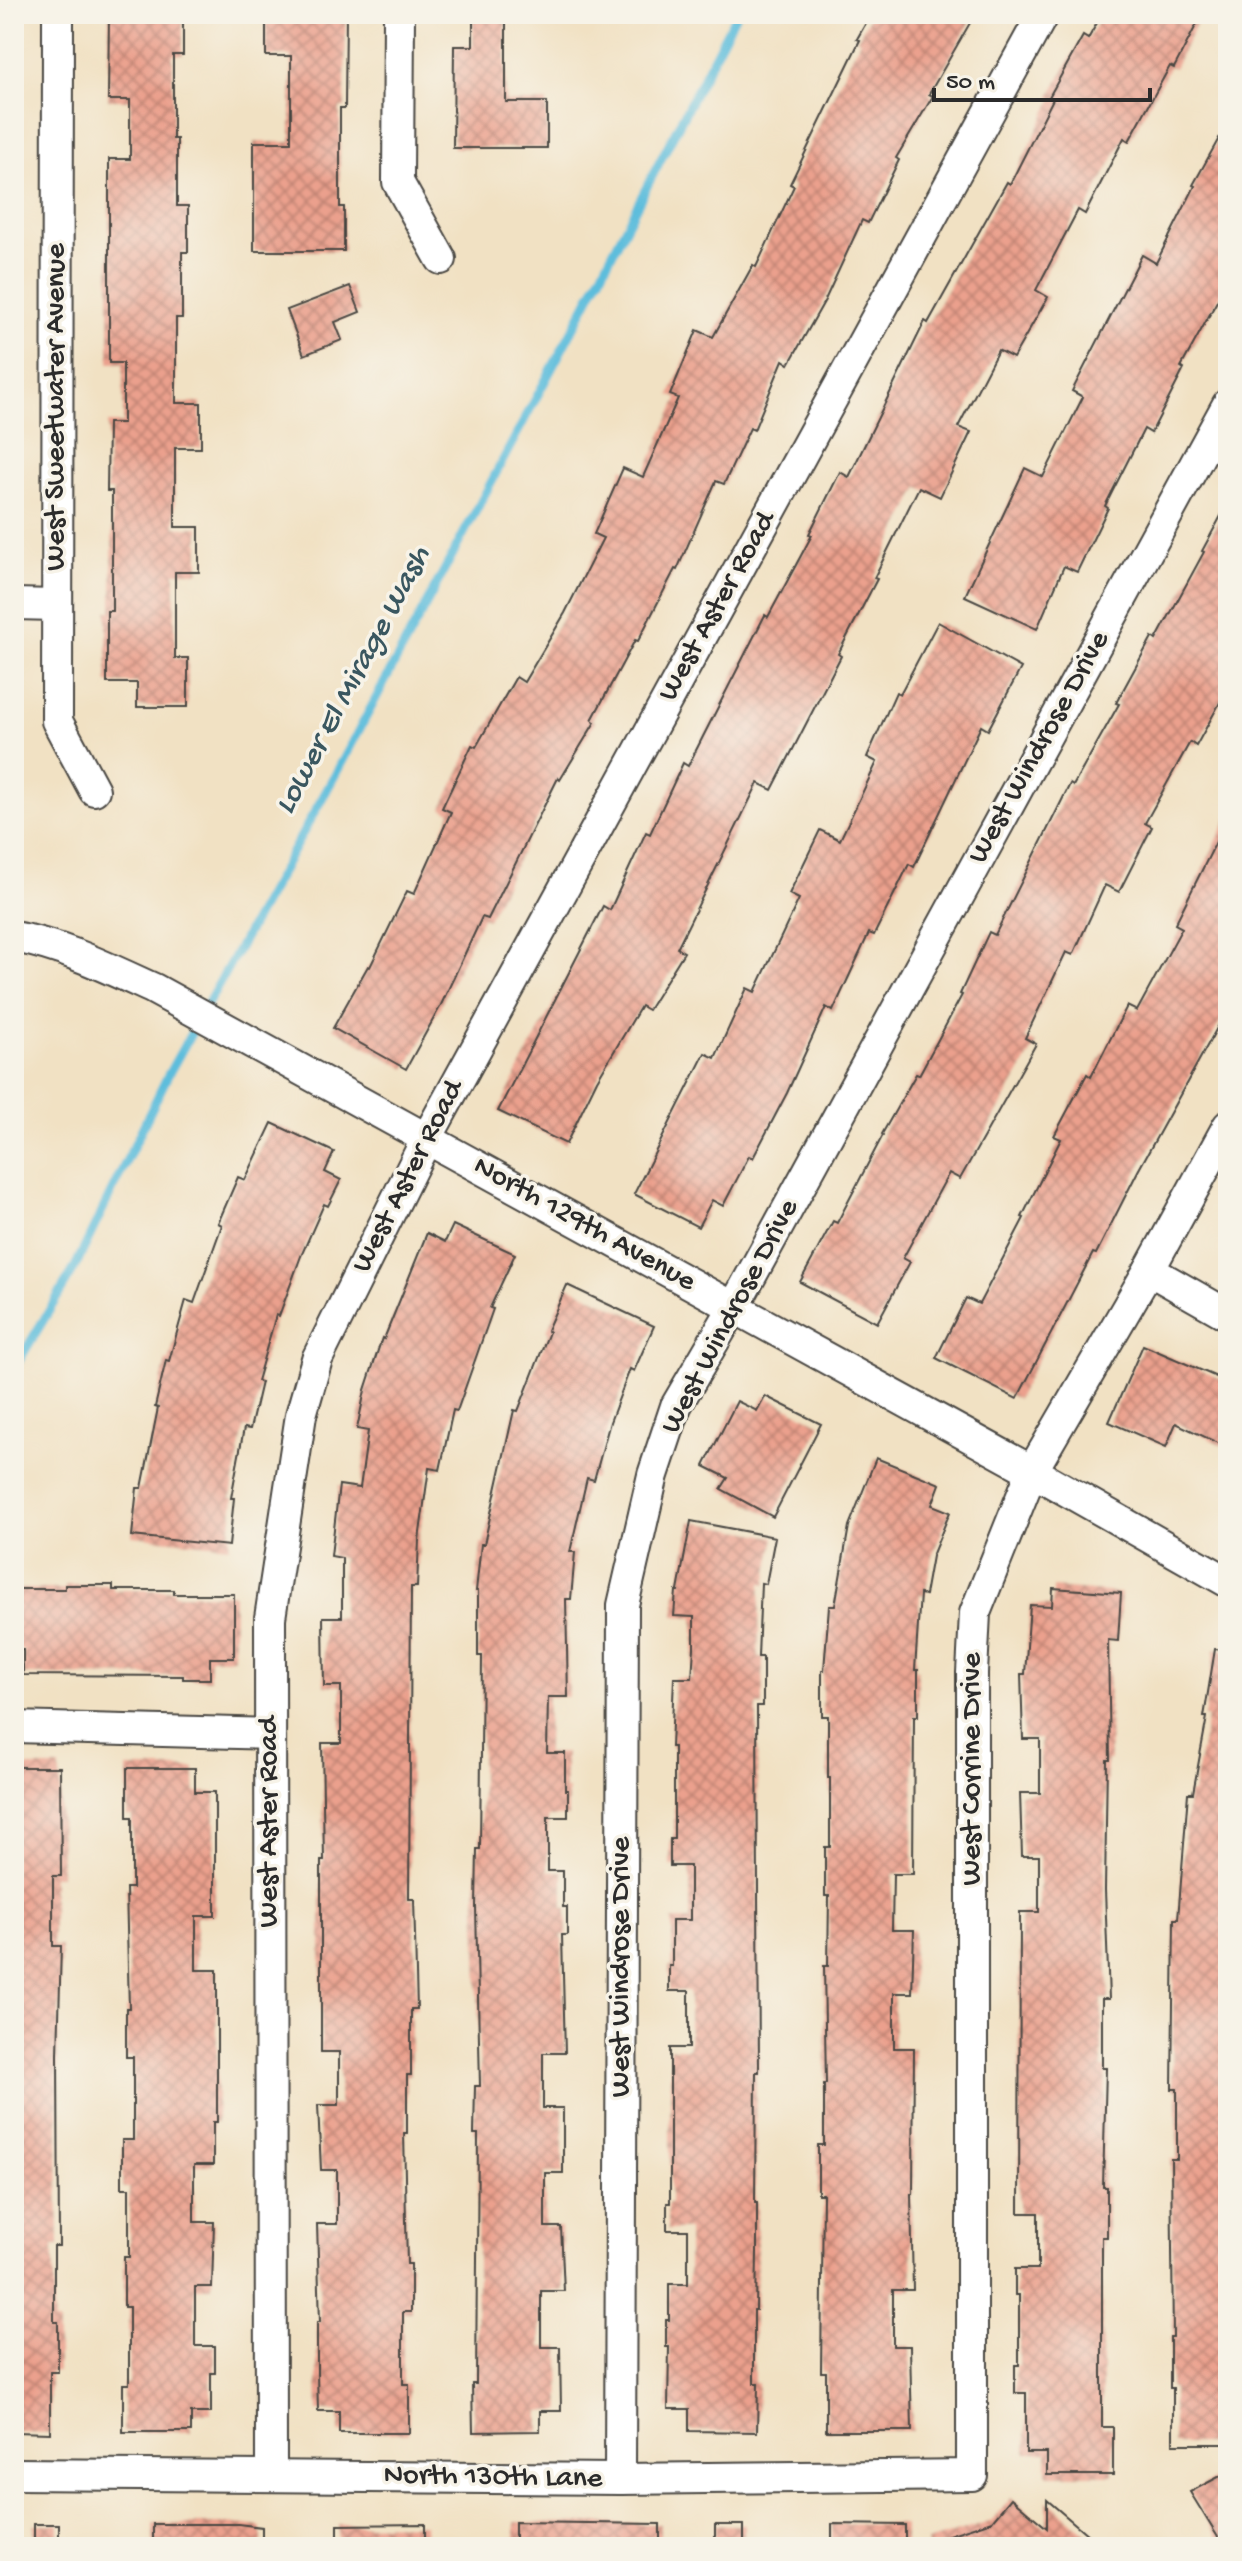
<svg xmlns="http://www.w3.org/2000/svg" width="1242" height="2561" font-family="'Gochi Hand',sans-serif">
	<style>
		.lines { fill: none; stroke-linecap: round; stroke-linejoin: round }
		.stream { stroke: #5dbddc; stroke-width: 9 }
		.building { fill: url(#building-cross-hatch) }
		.street-casing { stroke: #494642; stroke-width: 34 }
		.street { stroke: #fff; stroke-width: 30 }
		.labels { text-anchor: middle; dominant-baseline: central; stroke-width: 7; stroke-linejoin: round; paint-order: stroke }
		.street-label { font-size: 30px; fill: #2b2b2b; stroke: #f7f3e8 }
		.water-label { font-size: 32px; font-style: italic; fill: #3a5760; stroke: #f7f3e8 }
	</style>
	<defs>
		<pattern id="building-cross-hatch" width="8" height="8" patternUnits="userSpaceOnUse" patternTransform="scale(2)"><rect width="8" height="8" fill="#eba08d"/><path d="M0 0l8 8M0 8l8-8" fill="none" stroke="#bf8373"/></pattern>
	</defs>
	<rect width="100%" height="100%" fill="#f7f3e8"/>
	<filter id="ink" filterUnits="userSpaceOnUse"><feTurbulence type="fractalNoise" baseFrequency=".0125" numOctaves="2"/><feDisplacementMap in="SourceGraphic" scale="16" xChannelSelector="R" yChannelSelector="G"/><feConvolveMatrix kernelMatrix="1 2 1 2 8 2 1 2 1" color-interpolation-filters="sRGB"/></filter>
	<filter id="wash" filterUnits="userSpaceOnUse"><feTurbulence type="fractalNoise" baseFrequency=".006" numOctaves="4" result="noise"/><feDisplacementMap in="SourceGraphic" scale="32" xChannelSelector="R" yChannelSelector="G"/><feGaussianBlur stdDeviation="1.8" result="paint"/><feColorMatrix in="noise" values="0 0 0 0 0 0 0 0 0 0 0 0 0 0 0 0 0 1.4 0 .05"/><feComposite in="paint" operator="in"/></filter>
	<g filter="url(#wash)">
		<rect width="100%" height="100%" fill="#f1e1c3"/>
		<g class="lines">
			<!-- stream -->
			<polyline class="stream" points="14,1369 73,1271 169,1073 334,777 583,310 736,14"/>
		</g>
		<g id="blocks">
			<!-- building -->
			<g class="building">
				<polygon points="109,14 183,14 183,55 173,55 173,139 177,139 177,206 188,206 188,252 182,252 182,318 176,318 176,403 201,403 201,448 175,448 175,527 199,527 199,572 175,572 175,658 188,658 188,707 137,707 137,683 107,683 107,611 112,611 112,491 107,491 108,423 123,423 123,363 109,363 109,159 130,159 130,100 108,100"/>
				<polygon points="266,14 346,14 345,108 340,108 340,207 344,207 344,251 254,251 254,142 291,142 291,56 266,56"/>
				<polygon points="473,14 506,14 506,102 547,102 547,148 453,148 454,46 473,46"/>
				<polygon points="871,14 954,14 970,23 929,94 933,96 896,158 899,160 868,223 862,220 825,300 789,364 783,360 754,430 750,428 724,484 716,481 677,570 675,569 638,641 635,640 592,720 595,722 560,780 558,778 488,919 482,917 440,1007 406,1069 333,1028 368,966 370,967 407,891 414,894 451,812 442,808 472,745 476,747 516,677 524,682 565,613 603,538 594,534 623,468 643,477 678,398 670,395 697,330 713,337 753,265 756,267 794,186 790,184 860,40 857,39"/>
				<polygon points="1102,14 1202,14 1174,68 1170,66 1129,141 1124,138 1085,214 1078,210 1036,290 1048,297 1013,358 998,350 958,427 971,432 940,497 919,487 874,578 877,579 838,654 841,656 772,790 758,783 677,948 684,952 648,1010 641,1006 597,1080 566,1144 498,1111 603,906 610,910 646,832 650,834 683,763 688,766 765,615 768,617 812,535 809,534 840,472 849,477 925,321 928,323 1007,182 1010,184 1053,99 1049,97 1083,36 1088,39"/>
				<polygon points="1228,122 1228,281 1181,367 1184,369 1151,433 1144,429 1105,506 1108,508 1077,572 1064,566 1037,629 965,596 1025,468 1043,477 1083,397 1072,391 1142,255 1156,263 1195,186 1193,185"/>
				<polygon points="350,286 360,312 335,322 342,340 304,355 287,310"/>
				<polygon points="1228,503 1228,688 1196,746 1190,742 1145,823 1152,827 1119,892 1105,885 1073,955 1066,952 1025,1038 1036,1044 960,1179 949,1173 903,1258 910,1262 877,1323 800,1282 833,1221 837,1223 883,1135 882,1134 916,1074 919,1075 962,995 960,994 989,932 995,935 1070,784 1073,786 1119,704 1116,703 1152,637 1156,640 1204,552 1202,551"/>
				<polygon points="938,622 1021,668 988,730 981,726 914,867 909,864 874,935 869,933 833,1011 826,1007 787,1093 753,1158 749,1156 723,1206 712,1200 698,1227 634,1194 705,1053 715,1058 747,988 755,992 799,899 789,894 820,830 840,840 877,762 867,757 896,692 900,694"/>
				<polygon points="1228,818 1228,1008 1138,1171 1096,1254 1093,1253 1017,1399 936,1358 966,1298 979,1304 1024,1218 1022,1217 1061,1139 1054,1136 1087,1074 1091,1077 1127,1006 1137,1011 1182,928 1175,924"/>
				<polygon points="272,1123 334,1152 325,1172 341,1180 328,1206 324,1204 301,1256 279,1316 276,1315 257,1381 261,1382 250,1429 244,1428 231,1498 234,1498 229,1546 132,1536 137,1488 142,1488 158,1408 155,1407 166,1360 169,1361 186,1300 194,1303 222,1225 218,1223 238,1177 245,1180"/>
				<polygon points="453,1225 515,1254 490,1308 493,1309 457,1411 453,1410 440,1470 429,1468 419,1540 417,1587 411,1587 409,1899 414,1899 417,2009 411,2009 411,2075 407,2075 407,2133 404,2133 407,2264 411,2264 411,2312 403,2312 403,2384 409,2384 409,2433 339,2433 339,2411 318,2411 317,2373 317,2322 320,2322 317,2224 337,2224 337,2170 321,2170 318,2105 339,2105 339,2052 321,2052 321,1861 324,1861 322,1743 341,1743 341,1686 324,1686 323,1617 342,1617 342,1558 331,1556 339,1485 360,1488 368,1431 357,1429 365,1390 382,1338 384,1339 427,1233 445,1242"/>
				<polygon points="567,1285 654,1326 634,1371 630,1369 610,1422 594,1480 587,1478 570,1552 575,1552 571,1599 566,1599 568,1697 548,1697 547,1753 565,1753 565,1790 568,1790 568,1817 548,1817 548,1871 563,1871 563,1907 567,1907 567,1935 562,1935 565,2053 543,2053 543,2108 563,2108 563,2173 545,2173 545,2227 561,2227 564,2291 541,2291 541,2347 560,2347 561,2411 540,2411 540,2431 473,2432 472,2384 476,2384 478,2134 474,2134 475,2086 480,2086 476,1907 477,1849 480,1849 482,1656 478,1656 478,1591 476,1591 481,1544 484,1544 514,1410 518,1411 549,1332 547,1330"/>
				<polygon points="1143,1345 1228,1382 1228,1448 1176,1423 1166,1447 1109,1422"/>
				<polygon points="765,1396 821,1424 773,1517 721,1489 728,1478 704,1466 737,1401 757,1411"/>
				<polygon points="876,1458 940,1484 932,1505 950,1512 932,1556 925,1595 920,1594 915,1670 918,1670 918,1716 914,1716 913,1874 893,1874 892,1930 914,1930 912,1993 894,1993 894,2048 914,2048 913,2194 911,2194 913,2290 893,2290 893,2346 910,2346 912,2431 826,2431 826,2372 821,2372 823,2194 818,2194 818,2145 824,2145 824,2084 826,2084 824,1966 828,1966 829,1896 825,1896 825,1847 830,1847 830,1778 828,1778 828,1716 822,1716 822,1670 824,1670 829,1606 835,1606 849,1526"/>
				<polygon points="691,1521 775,1537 766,1584 761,1583 758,1657 763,1657 763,1706 757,1706 759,2072 756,2072 755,2203 757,2203 757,2252 756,2310 754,2310 754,2383 758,2383 757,2432 689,2431 689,2409 668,2409 669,2347 666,2347 666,2320 669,2320 669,2284 688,2284 688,2230 667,2230 667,2203 670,2203 670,2048 689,2048 689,1991 669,1991 669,1966 672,1966 672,1920 690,1920 690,1866 670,1866 670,1839 674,1839 674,1747 671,1747 674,1678 692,1678 694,1648 694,1617 674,1616 676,1591 678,1591"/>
				<polygon points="65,1585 113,1585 113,1590 174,1590 174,1594 234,1594 234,1658 210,1658 210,1679 183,1679 183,1676 23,1675 23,1650 14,1650 14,1589 65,1589"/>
				<polygon points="1053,1588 1121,1593 1118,1641 1108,1640 1110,1760 1107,1760 1105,1890 1109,1999 1102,1999 1102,2068 1106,2068 1103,2187 1107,2187 1107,2237 1102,2237 1102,2427 1113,2427 1113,2475 1047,2475 1047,2453 1026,2453 1026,2393 1015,2393 1015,2365 1019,2365 1019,2295 1015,2295 1015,2269 1038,2269 1038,2213 1019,2213 1020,1912 1039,1912 1039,1856 1022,1856 1020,1793 1040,1793 1040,1739 1023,1739 1021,1674 1025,1674 1030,1605 1052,1606"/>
				<polygon points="1215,1649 1228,1650 1228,2444 1173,2444 1173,2388 1170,2388 1170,2337 1173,2337 1171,2159 1177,2159 1177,2089 1172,2089 1174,1919 1178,1919 1188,1793 1193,1793 1207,1717 1204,1717"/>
				<polygon points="14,1767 60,1767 61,1876 53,1876 53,1946 61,1946 58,2055 59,2246 54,2246 54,2322 58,2322 58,2372 50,2372 50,2433 14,2432"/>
				<polygon points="127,1768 195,1768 195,1792 215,1792 215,1916 196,1916 196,1970 217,1970 217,2122 213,2122 213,2165 194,2165 194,2222 214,2222 212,2287 195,2287 195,2346 215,2346 215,2373 211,2373 211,2413 191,2413 191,2432 123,2432 123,2384 129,2384 129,2307 124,2307 124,2257 129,2257 129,2188 122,2188 122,2140 133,2140 133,2057 126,2057 126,2008 129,2008 126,1888 132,1888 132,1817 127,1817"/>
				<polygon points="1228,2472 1228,2547 1224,2547 1190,2492"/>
				<polygon points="1011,2498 1047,2528 1047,2500 1102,2547 928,2547 927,2542 992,2521"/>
				<polygon points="515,2522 660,2524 660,2547 515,2547"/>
				<rect x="34" y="2524" width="25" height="23"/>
				<polygon points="153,2524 238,2524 262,2527 262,2547 153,2547"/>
				<polygon points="425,2524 425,2547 338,2547 338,2525"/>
				<polygon points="832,2524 905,2525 905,2547 832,2547"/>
				<rect x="715" y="2525" width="29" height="22"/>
			</g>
		</g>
	</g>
	<g filter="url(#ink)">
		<use href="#blocks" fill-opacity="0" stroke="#494642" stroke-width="2"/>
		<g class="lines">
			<!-- street casing -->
			<g class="street-casing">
				<g id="street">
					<polyline points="58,14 57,721 94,790"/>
					<polyline points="399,14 398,182 441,259"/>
					<polyline points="14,604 56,605"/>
					<path d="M14,937C64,946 108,968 154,989L1032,1471L1228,1582"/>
					<polyline points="1149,1270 1228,1315"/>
					<polyline points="14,1727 270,1734"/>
					<polyline points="14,2474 620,2479 972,2475 972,1673 975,1613 1032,1471 1149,1270 1228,1126"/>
					<polyline points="271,2475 270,1618 301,1415 317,1359 427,1138 1043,14"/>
					<polyline points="620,2479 623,1605 653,1475 676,1406 734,1307 1228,404"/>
				</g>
			</g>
			<!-- street -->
			<use href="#street" class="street"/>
		</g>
	</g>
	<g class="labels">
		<!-- street labels -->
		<g class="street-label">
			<text transform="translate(57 407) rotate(-90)">West Sweetwater Avenue</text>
			<text transform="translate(718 607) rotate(-61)">West Aster Road</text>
			<text transform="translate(1040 748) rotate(-61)">West Windrose Drive</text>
			<text transform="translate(409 1177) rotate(-63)">West Aster Road</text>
			<text transform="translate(584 1225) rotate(29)">North 129th Avenue</text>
			<text transform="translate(731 1317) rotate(-62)">West Windrose Drive</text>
			<text transform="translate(973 1769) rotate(-90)">West Corrine Drive</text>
			<text transform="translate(270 1822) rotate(-90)">West Aster Road</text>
			<text transform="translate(622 1967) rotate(-90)">West Windrose Drive</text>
			<text transform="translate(493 2478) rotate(1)">North 130th Lane</text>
		</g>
		<!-- water labels -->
		<g class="water-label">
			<text transform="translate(354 681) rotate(-62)">Lower El Mirage Wash</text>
		</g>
	</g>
	<!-- margin -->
	<rect width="1242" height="2561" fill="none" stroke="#f7f3e8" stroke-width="48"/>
	<!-- scale -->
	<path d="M934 88v12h216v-12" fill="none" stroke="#2b2b2b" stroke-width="4"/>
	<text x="946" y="88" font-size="24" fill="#2b2b2b" stroke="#f7f3e8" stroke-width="6" paint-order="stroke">50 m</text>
</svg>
